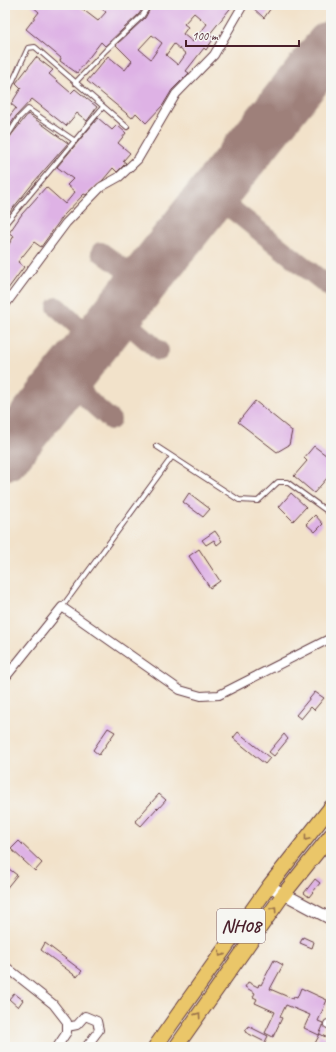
<svg xmlns="http://www.w3.org/2000/svg" width="336" height="1052" font-family="Caveat,sans-serif">
	<style>
		.lines { fill: none; stroke-linecap: round; stroke-linejoin: round }
		.taxiway { stroke: #9e807a; stroke-width: 20 }
		.runway { stroke: #9e807a; stroke-width: 51 }
		.building { fill: #deb2e5; fill-rule: evenodd }
		.service-casing { stroke: #633c43; stroke-width: 6 }
		.minor-casing { stroke: #633c43; stroke-width: 10 }
		.tertiary-casing { stroke: #633c43; stroke-width: 13 }
		.trunk-casing { stroke: #633c43; stroke-width: 16 }
		.service { stroke: #fff; stroke-width: 4 }
		.minor { stroke: #fff; stroke-width: 8 }
		.tertiary { stroke: #fff; stroke-width: 11 }
		.trunk { stroke: #eac669; stroke-width: 14 }
		.oneway { stroke: #9a724a }
		.labels { text-anchor: middle; dominant-baseline: central; stroke-width: 4; stroke-linejoin: round; paint-order: stroke }
		.shield { fill: #f6f6f2; stroke: #7e6067; stroke-width: 1 }
		.shield-label { font-size: 19px; font-weight: bold; fill: #4a1f2b }
	</style>
	<rect width="100%" height="100%" fill="#f6f6f2"/>
	<filter id="ink" filterUnits="userSpaceOnUse"><feTurbulence type="fractalNoise" baseFrequency=".025" numOctaves="2"/><feDisplacementMap in="SourceGraphic" scale="8" xChannelSelector="R" yChannelSelector="G"/><feConvolveMatrix kernelMatrix="1 2 1 2 8 2 1 2 1" color-interpolation-filters="sRGB"/></filter>
	<filter id="wash" filterUnits="userSpaceOnUse"><feTurbulence type="fractalNoise" baseFrequency=".012" numOctaves="4" result="noise"/><feDisplacementMap in="SourceGraphic" scale="16" xChannelSelector="R" yChannelSelector="G"/><feGaussianBlur stdDeviation="0.9" result="paint"/><feColorMatrix in="noise" values="0 0 0 0 0 0 0 0 0 0 0 0 0 0 0 0 0 1.4 0 .05"/><feComposite in="paint" operator="in"/></filter>
	<g filter="url(#wash)">
		<rect width="100%" height="100%" fill="#f2e2ca"/>
		<g class="lines">
			<!-- taxiway -->
			<g class="taxiway">
				<path d="M230,172C225,186 224,197 233,210L331,288"/>
				<path d="M191,221C205,208 215,203 233,210"/>
				<polyline points="101,252 142,282"/>
				<polyline points="57,307 95,342"/>
				<polyline points="117,314 159,351"/>
				<path d="M88,351C70,391 82,394 111,420"/>
				<path d="M39,413C55,398 60,391 83,395"/>
			</g>
			<!-- runway -->
			<polyline class="runway" points="5,455 331,46"/>
		</g>
		<g id="blocks">
			<!-- building -->
			<g class="building">
				<polygon points="31,5 77,5 98,21 106,12 97,5 145,5 139,14 105,46 101,42 77,73 60,61 61,58 26,29 39,12"/>
				<path d="M152,5H233L209,35L214,38L206,50L204,48L186,71L189,73L172,90L163,105L146,123L136,113L132,118L87,81L108,56L125,70L132,61L116,45L145,18ZM194,13L207,24L193,42L183,34L188,27L184,24ZM152,35L162,43L151,59L139,49ZM174,44L186,54L178,65L166,55Z"/>
				<polygon points="250,5 273,5 264,18"/>
				<polygon points="36,57 53,70 49,74 71,93 75,89 97,107 87,121 77,113 66,126 32,99 16,116 5,133 5,122 16,108 11,104 21,88 16,83"/>
				<polygon points="28,114 68,143 34,182 5,218 5,143"/>
				<polygon points="98,118 112,130 117,125 126,133 118,143 130,153 123,161 126,163 117,172 113,168 103,180 86,195 84,194 64,215 41,247 34,242 18,262 24,267 5,293 5,255 8,250 6,249 14,236 9,233 22,214 46,187 65,204 75,192 67,185 73,179 57,167"/>
				<polygon points="255,401 292,431 289,445 277,452 238,422"/>
				<polygon points="314,446 331,459 331,479 328,477 314,493 294,476 307,461 304,458"/>
				<polygon points="189,493 210,509 203,517 183,502"/>
				<polygon points="291,493 306,507 293,521 279,507"/>
				<polygon points="315,515 323,524 315,532 306,524"/>
				<polygon points="215,531 222,541 217,545 214,540 206,545 202,540"/>
				<polygon points="199,549 220,581 210,588 189,556"/>
				<polygon points="315,692 324,698 314,710 311,707 301,719 296,715"/>
				<polygon points="108,728 115,732 99,755 93,750"/>
				<polygon points="238,732 270,758 265,764 233,738"/>
				<polygon points="284,734 288,739 274,756 269,752"/>
				<polygon points="159,794 166,800 158,809 157,808 141,826 135,821"/>
				<polygon points="19,841 42,863 35,871 11,849"/>
				<polygon points="5,866 17,875 5,890"/>
				<polygon points="315,879 320,883 309,897 304,893"/>
				<polygon points="303,937 314,942 312,948 300,943"/>
				<polygon points="45,943 82,971 77,977 41,950"/>
				<polygon points="274,960 283,965 270,989 293,999 294,997 297,998 301,988 327,1000 318,1021 323,1023 323,1026 319,1035 304,1028 310,1015 286,1005 280,1017 282,1018 273,1037 265,1033 275,1012 255,1003 257,999 253,997 255,993 245,987 248,982 258,987 259,984 261,985"/>
				<polygon points="14,993 23,1000 18,1007 9,999"/>
				<polygon points="248,1026 268,1036 265,1042 245,1032"/>
				<polygon points="320,1034 331,1040 331,1047 313,1047"/>
			</g>
		</g>
	</g>
	<g filter="url(#ink)">
		<use href="#blocks" fill-opacity="0" stroke="#633c43" stroke-width="1"/>
		<g class="lines">
			<!-- service casing -->
			<g class="service-casing">
				<g id="service">
					<polyline points="75,83 106,50 142,16 149,5"/>
					<polyline points="5,98 28,48 35,47 127,127"/>
					<polyline points="5,140 19,118 28,109 75,141"/>
					<polyline points="5,224 103,107"/>
					<polyline points="156,446 239,500 258,501 278,482 287,482 331,514"/>
					<polyline points="62,607 172,457"/>
				</g>
			</g>
			<!-- minor casing -->
			<g class="minor-casing">
				<g id="minor">
					<polyline points="5,305 66,223 101,187 119,177 138,159 176,94 214,55 243,5"/>
					<polyline points="5,678 62,607 180,690 201,696 219,695 331,638"/>
					<polyline points="5,966 53,1004 67,1022 67,1032 57,1047"/>
					<polyline points="328,1024 331,1025"/>
					<polyline points="67,1027 77,1025 85,1016 97,1021 99,1030 86,1047"/>
				</g>
			</g>
			<!-- tertiary casing -->
			<g class="tertiary-casing">
				<polyline id="tertiary" points="269,886 331,919"/>
			</g>
			<!-- trunk casing -->
			<g class="trunk-casing">
				<g id="trunk">
					<polyline points="155,1047 269,886 331,807"/>
					<polyline points="176,1047 283,895 331,835"/>
				</g>
			</g>
			<!-- service -->
			<use href="#service" class="service"/>
			<!-- minor -->
			<use href="#minor" class="minor"/>
			<!-- tertiary -->
			<use href="#tertiary" class="tertiary"/>
			<!-- trunk -->
			<use href="#trunk" class="trunk"/>
		</g>
		<!-- one-way arrows -->
		<defs><path id="oneway-chevron" d="M-2-3.5L2.5 0L-2 3.5" fill="none" stroke-width="1.6" stroke-linecap="round" stroke-linejoin="round"/></defs>
		<g class="oneway">
			<use href="#oneway-chevron" transform="translate(307 838) rotate(128)"/>
			<use href="#oneway-chevron" transform="translate(274 909) rotate(-55)"/>
			<use href="#oneway-chevron" transform="translate(221 954) rotate(125)"/>
			<use href="#oneway-chevron" transform="translate(198 1015) rotate(-55)"/>
		</g>
	</g>
	<g class="labels">
		<!-- shield labels -->
		<rect class="shield" x="217" y="909" width="48" height="34" rx="3"/>
		<g class="shield-label">
			<text x="241" y="926">NH08</text>
		</g>
	</g>
	<!-- margin -->
	<rect width="336" height="1052" fill="none" stroke="#f6f6f2" stroke-width="20"/>
	<!-- scale -->
	<path d="M186 40v6h113v-6" fill="none" stroke="#4a1f2b" stroke-width="2"/>
	<text x="192" y="40" font-size="12" fill="#4a1f2b" stroke="#f6f6f2" stroke-width="3" paint-order="stroke">100 m</text>
</svg>
